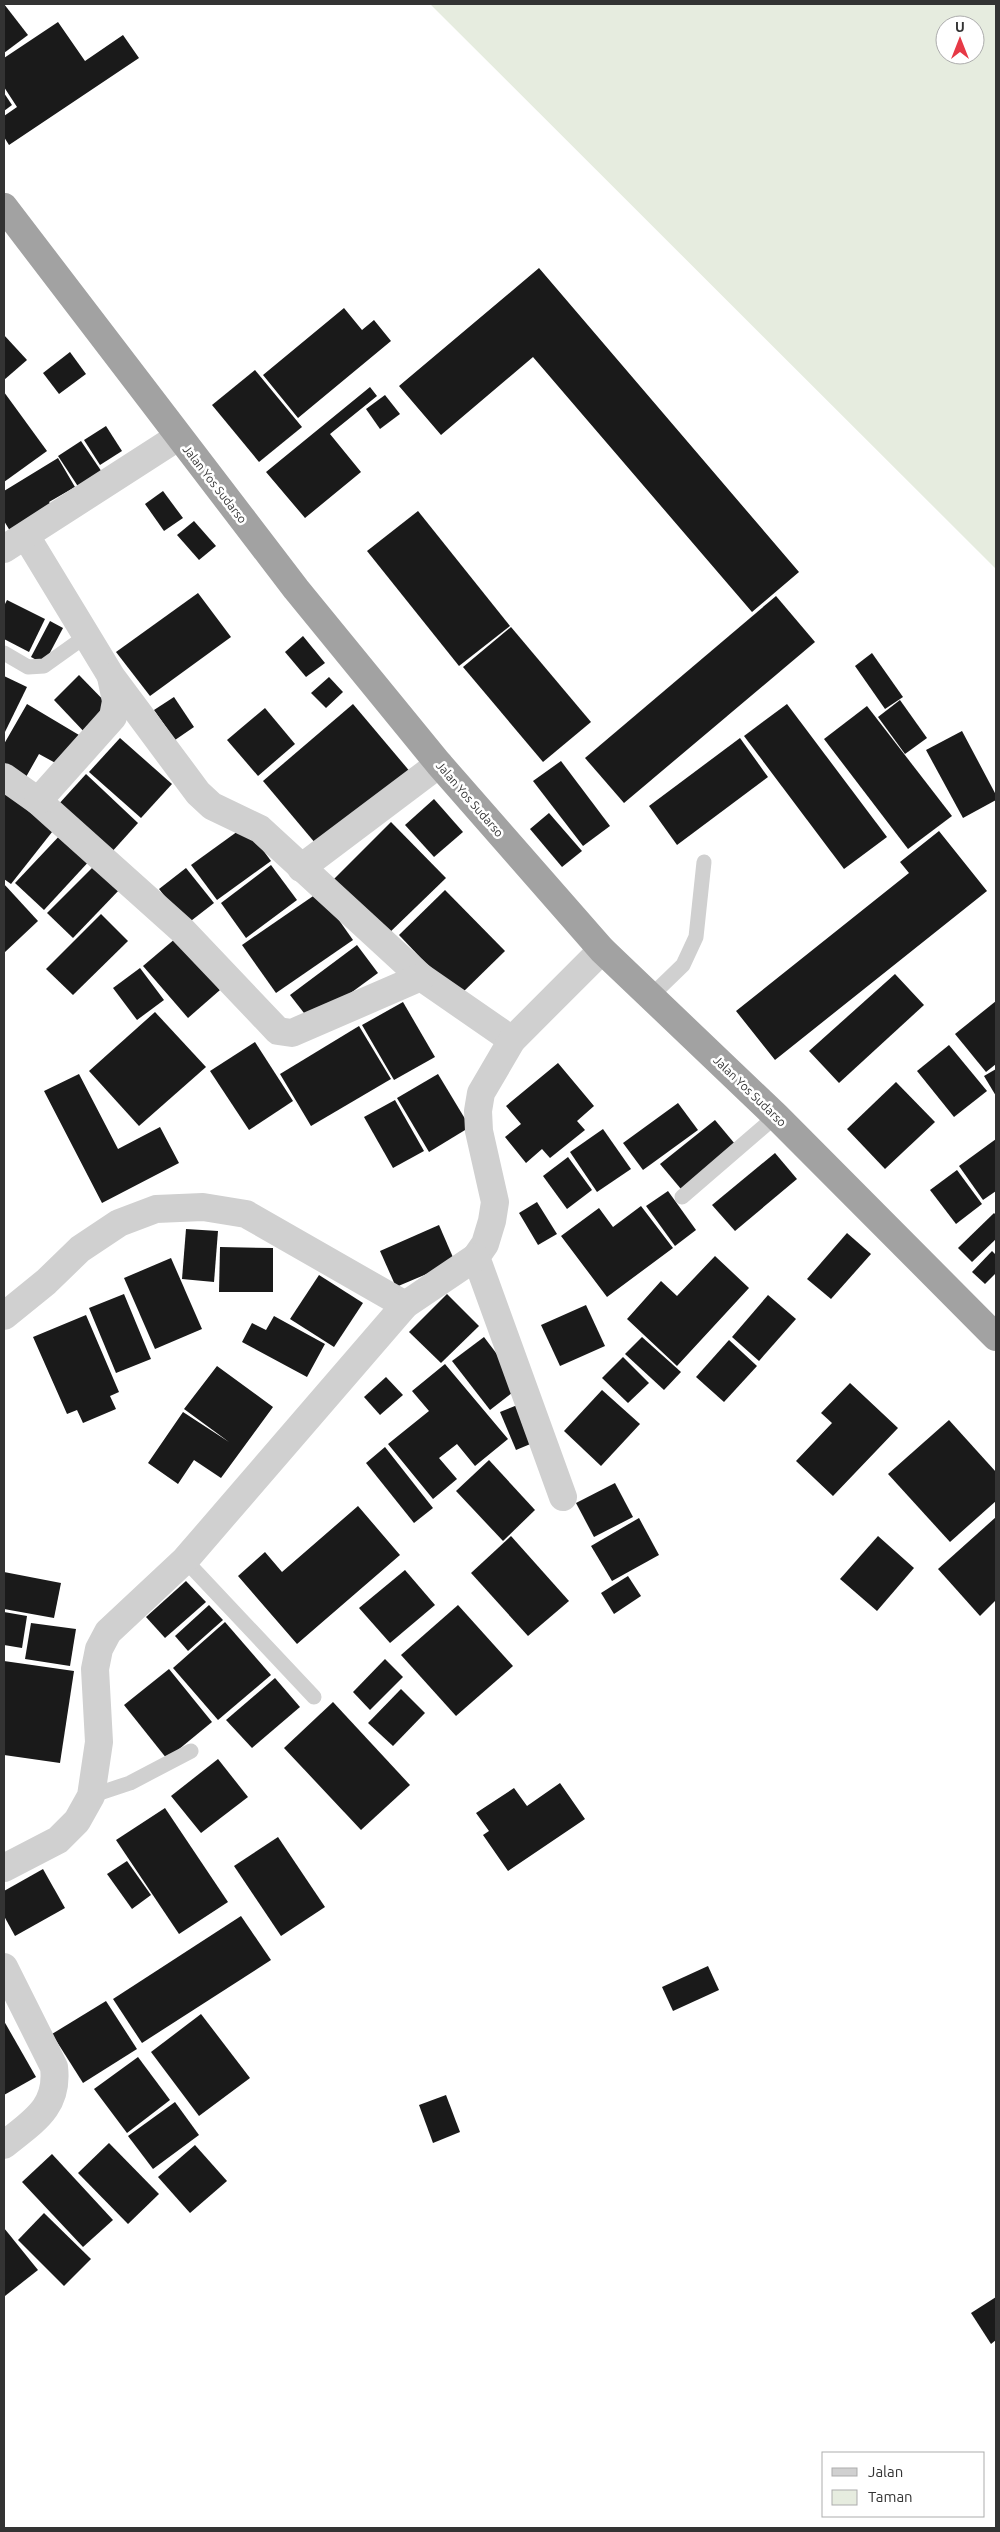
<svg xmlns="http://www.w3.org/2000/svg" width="1000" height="2532" font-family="Ubuntu,sans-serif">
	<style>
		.green { fill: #e6ecdf; fill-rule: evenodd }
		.building { fill: #1a1a1a }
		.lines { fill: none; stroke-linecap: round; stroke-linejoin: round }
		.service { stroke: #d0d0d0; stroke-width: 15 }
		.minor { stroke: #d0d0d0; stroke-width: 28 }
		.trunk { stroke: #a2a2a2; stroke-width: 28 }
		.labels { text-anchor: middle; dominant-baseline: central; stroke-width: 5; stroke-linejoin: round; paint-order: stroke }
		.street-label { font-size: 12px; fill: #333; stroke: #fff }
	</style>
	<rect width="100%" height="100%" fill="#fff"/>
	<!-- green -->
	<path class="green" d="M430,4H996V569ZM945,25H975V55H945Z"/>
	<!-- building -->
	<g class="building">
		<polygon points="4,4 28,35 4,53"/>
		<polygon points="58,22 85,61 123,35 139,58 9,145 4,137 4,116 17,107 4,87 4,58"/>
		<polygon points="4,93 12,105 4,111"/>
		<polygon points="539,268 799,572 752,612 533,357 441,435 399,386"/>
		<polygon points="344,308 362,330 374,320 391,341 298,418 263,375"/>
		<polygon points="4,335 27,360 4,380"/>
		<polygon points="70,352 86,374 59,394 43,373"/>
		<polygon points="255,370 302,427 259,462 212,405"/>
		<polygon points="370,387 377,396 330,434 361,472 305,518 266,472"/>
		<polygon points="4,392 47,451 4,482"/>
		<polygon points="385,395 400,414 380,429 366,409"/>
		<polygon points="106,426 122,451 100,465 84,440"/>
		<polygon points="81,441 108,481 79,488 58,456"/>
		<polygon points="58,458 75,487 49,502 57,514 15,539 4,521 4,491"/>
		<polygon points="163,491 183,518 164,531 145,504"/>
		<polygon points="418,511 510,626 459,666 367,551"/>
		<polygon points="194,521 216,546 199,560 177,535"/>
		<polygon points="198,593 231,637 150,696 116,652"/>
		<polygon points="776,596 815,642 624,803 585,758"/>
		<polygon points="7,600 45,619 29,652 4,639 4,606"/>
		<polygon points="50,621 63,628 44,664 31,657"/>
		<polygon points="511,627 591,722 543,762 463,667"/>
		<polygon points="303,636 325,663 306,677 285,652"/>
		<polygon points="872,653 903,697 885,709 855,666"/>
		<polygon points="79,675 114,711 88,736 54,700"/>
		<polygon points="4,676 27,687 4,734"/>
		<polygon points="329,677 343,692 326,708 311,693"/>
		<polygon points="174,697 194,727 175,740 154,710"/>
		<polygon points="900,700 927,738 905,754 878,717"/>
		<polygon points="27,704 79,735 61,766 39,754 26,777 4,764 4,744"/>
		<polygon points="353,704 412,774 321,850 263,781"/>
		<polygon points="787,704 887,837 844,869 744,736"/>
		<polygon points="867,706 952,816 908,849 824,739"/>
		<polygon points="265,708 295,744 258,776 227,740"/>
		<polygon points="962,731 996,795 996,800 963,818 926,750"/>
		<polygon points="120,738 172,784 141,818 89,772"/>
		<polygon points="740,738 768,777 677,845 649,806"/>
		<polygon points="561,761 610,826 583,846 533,781"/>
		<polygon points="86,774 138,823 110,854 57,806"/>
		<polygon points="8,790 56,827 11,884 4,879 4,795"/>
		<polygon points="434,799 463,832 434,857 405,825"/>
		<polygon points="549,813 582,851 562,867 530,829"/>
		<polygon points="391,822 446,878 386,936 332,881"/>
		<polygon points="245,826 271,861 217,900 191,865"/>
		<polygon points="939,831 987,891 775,1060 736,1011 909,873 900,862"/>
		<polygon points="63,832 92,858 44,910 15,883"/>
		<polygon points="96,864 121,888 73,938 47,913"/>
		<polygon points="271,865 297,900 246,938 221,903"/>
		<polygon points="186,868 214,903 187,924 159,889"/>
		<polygon points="4,884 38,921 4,953"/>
		<polygon points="445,890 505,951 458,997 399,935"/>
		<polygon points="319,892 353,940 276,993 242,945"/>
		<polygon points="101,914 128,941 73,995 46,969"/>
		<polygon points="176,938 220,990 188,1018 143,966"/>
		<polygon points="357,945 378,973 311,1022 290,995"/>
		<polygon points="140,968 164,1000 137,1020 113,988"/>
		<polygon points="895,974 924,1005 839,1083 809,1051"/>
		<polygon points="996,1001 996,1064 986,1072 955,1034"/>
		<polygon points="403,1002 435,1057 394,1080 362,1025"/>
		<polygon points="155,1012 206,1067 139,1126 89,1071"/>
		<polygon points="359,1026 391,1079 311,1126 280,1074"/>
		<polygon points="255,1042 293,1101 249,1130 210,1071"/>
		<polygon points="949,1045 987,1091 954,1117 917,1071"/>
		<polygon points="558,1063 594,1106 577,1121 585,1130 550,1158 542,1149 526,1163 505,1137 521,1124 506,1106"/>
		<polygon points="996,1069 996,1096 984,1076"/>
		<polygon points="79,1074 118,1149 160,1127 179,1163 102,1203 44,1091"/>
		<polygon points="438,1074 470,1127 429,1152 397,1098"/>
		<polygon points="896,1082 935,1122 885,1169 847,1129"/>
		<polygon points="395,1100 424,1151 393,1168 364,1117"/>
		<polygon points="678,1103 698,1130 643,1170 623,1143"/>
		<polygon points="715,1120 735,1144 681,1189 660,1164"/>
		<polygon points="603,1129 631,1169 597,1192 570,1152"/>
		<polygon points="996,1139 996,1191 983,1200 959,1166"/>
		<polygon points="775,1153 797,1179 735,1231 712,1205"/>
		<polygon points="568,1157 592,1190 567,1209 543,1176"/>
		<polygon points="957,1170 982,1204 956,1224 930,1190"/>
		<polygon points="668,1191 696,1230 675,1246 646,1206"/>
		<polygon points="537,1202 557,1234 538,1245 519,1213"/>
		<polygon points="641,1206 673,1248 607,1297 561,1236 599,1208 613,1227"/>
		<polygon points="994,1213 996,1215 996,1239 972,1262 958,1248"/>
		<polygon points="439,1225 455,1262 396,1287 380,1251"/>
		<polygon points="186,1229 218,1231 214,1282 182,1279"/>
		<polygon points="847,1233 871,1254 831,1299 807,1279"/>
		<polygon points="220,1247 273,1248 273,1292 219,1292"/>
		<polygon points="992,1251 996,1255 996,1273 985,1284 972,1272"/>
		<polygon points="715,1256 749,1288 677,1366 627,1319 661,1281 677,1296"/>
		<polygon points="171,1258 202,1329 155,1349 124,1278"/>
		<polygon points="319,1275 363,1303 334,1347 290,1319"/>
		<polygon points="124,1294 151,1359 116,1373 89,1308"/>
		<polygon points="447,1294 479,1326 441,1363 409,1332"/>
		<polygon points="768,1295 796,1319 759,1361 732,1337"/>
		<polygon points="586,1305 605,1346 560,1366 541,1325"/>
		<polygon points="86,1315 119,1392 110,1396 116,1409 83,1423 77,1410 67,1414 33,1337"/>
		<polygon points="274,1316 325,1344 307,1377 242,1342 252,1323 266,1330"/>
		<polygon points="484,1337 521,1386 490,1410 452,1361"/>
		<polygon points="642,1337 681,1372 664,1390 625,1354"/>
		<polygon points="729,1340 757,1366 724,1402 696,1377"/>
		<polygon points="623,1357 649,1383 628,1403 602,1378"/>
		<polygon points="445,1364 508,1439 475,1466 457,1444 439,1458 457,1479 433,1499 388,1444 429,1411 412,1391"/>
		<polygon points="217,1366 273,1407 221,1478 194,1460 178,1484 148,1463 183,1412 229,1442 184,1409"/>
		<polygon points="386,1377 403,1395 380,1415 364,1397"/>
		<polygon points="850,1383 898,1428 833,1496 796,1461 832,1423 821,1413"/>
		<polygon points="602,1390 640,1424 601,1466 564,1431"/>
		<polygon points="525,1402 540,1440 516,1450 500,1412"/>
		<polygon points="949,1420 996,1472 996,1501 950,1542 888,1474"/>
		<polygon points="385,1447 433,1508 414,1523 366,1463"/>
		<polygon points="489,1460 535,1510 503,1541 456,1491"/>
		<polygon points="615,1483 633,1517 594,1537 576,1503"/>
		<polygon points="358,1506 400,1555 297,1644 238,1576 265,1552 282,1572"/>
		<polygon points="996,1517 996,1600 980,1616 938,1569"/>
		<polygon points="639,1518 659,1555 612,1581 591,1546"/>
		<polygon points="511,1536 569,1601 528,1636 471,1573"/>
		<polygon points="878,1536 914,1568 877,1611 840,1579"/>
		<polygon points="405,1570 435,1605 390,1643 359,1608"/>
		<polygon points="4,1572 61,1583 54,1618 4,1609"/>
		<polygon points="628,1576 641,1596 614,1614 601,1593"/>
		<polygon points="186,1581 206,1602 165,1638 146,1617"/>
		<polygon points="209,1605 223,1620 188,1651 175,1636"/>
		<polygon points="458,1605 513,1666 456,1716 401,1655"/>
		<polygon points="4,1612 27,1616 22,1648 4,1645"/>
		<polygon points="225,1622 271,1675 218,1720 173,1668"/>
		<polygon points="31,1623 76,1629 70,1666 25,1659"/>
		<polygon points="385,1659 403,1677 370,1710 353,1692"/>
		<polygon points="4,1661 74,1671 60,1763 4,1755"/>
		<polygon points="169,1669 212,1722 167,1759 124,1705"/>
		<polygon points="275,1678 300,1707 252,1748 226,1720"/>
		<polygon points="401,1689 425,1713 393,1746 368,1723"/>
		<polygon points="333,1702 410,1785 361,1830 284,1748"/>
		<polygon points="218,1759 248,1797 201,1833 171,1796"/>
		<polygon points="560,1783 585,1819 508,1871 483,1835 489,1831 476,1813 514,1788 527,1806"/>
		<polygon points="165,1808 228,1902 179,1934 116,1840"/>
		<polygon points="278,1837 325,1907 281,1936 234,1866"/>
		<polygon points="127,1861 151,1895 132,1909 107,1874"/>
		<polygon points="43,1869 65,1908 15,1936 4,1916 4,1891"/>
		<polygon points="241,1916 271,1960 142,2043 113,1999"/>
		<polygon points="708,1966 719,1990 673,2011 662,1987"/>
		<polygon points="106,2001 137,2049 83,2083 52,2034"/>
		<polygon points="201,2014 250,2078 199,2116 151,2052"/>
		<polygon points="4,2021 36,2077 4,2095"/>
		<polygon points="138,2057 170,2100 127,2133 94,2089"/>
		<polygon points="446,2095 460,2132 433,2143 419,2105"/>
		<polygon points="175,2102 199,2135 153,2169 128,2136"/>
		<polygon points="109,2143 159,2194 128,2224 78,2173"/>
		<polygon points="195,2145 227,2181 190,2213 158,2177"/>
		<polygon points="52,2154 113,2220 83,2247 22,2182"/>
		<polygon points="44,2213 91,2259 64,2286 18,2240"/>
		<polygon points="4,2228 38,2270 5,2296 4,2295"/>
		<polygon points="996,2297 996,2340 991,2344 971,2313"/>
	</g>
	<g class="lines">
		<!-- service -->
		<g class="service">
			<polyline points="4,653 28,667 44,666 86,636"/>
			<polyline points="651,996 683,965 696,937 704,862"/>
			<polyline points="682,1197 776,1116"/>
			<polyline points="185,1560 314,1697"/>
			<polyline points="91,1796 130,1783 191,1751"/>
		</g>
		<!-- minor -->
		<g class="minor">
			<polyline points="26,536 111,676 198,793 212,806 260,829 421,977 512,1040"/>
			<polyline points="4,549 178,437"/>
			<polyline points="4,777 38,801 182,930 278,1031 292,1033 421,977"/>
			<polyline points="38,801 113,717 116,701 111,677"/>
			<polyline points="301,868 439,764"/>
			<polyline points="4,1316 46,1282 80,1249 119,1223 156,1209 203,1207 246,1214 405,1305"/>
			<polyline points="563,1497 476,1257 485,1244 492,1221 495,1202 479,1131 478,1111 481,1093 512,1040 602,950"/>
			<polyline points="4,1868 58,1840 77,1821 91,1796 99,1742 95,1669 99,1649 108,1632 185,1560 405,1305 476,1257"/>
			<path d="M4,1967L54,2067C59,2108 32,2122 4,2145"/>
		</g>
		<!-- trunk -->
		<polyline class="trunk" points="4,207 296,589 439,764 602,950 776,1116 996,1337"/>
	</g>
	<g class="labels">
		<!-- street labels -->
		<g class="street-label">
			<text transform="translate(215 484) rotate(52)">Jalan Yos Sudarso</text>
			<text transform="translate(470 799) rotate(49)">Jalan Yos Sudarso</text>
			<text transform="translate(750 1091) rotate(44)">Jalan Yos Sudarso</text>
		</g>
	</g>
	<!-- border -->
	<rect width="1000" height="2532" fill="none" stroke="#333333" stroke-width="10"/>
	<!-- legend -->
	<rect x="822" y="2452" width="162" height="65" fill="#ffffff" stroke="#adadad"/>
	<rect x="832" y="2468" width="25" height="8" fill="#d0d0d0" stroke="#adadad"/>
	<text x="868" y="2477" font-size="15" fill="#333333">Jalan</text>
	<rect x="832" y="2490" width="25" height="15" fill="#e6ecdf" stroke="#adadad"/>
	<text x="868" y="2502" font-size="15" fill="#333333">Taman</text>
	<!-- north arrow -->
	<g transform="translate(960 40)"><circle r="24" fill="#ffffff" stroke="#adadad"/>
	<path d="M0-4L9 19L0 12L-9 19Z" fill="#e63946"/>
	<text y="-8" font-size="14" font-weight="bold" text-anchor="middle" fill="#333333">U</text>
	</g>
</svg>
